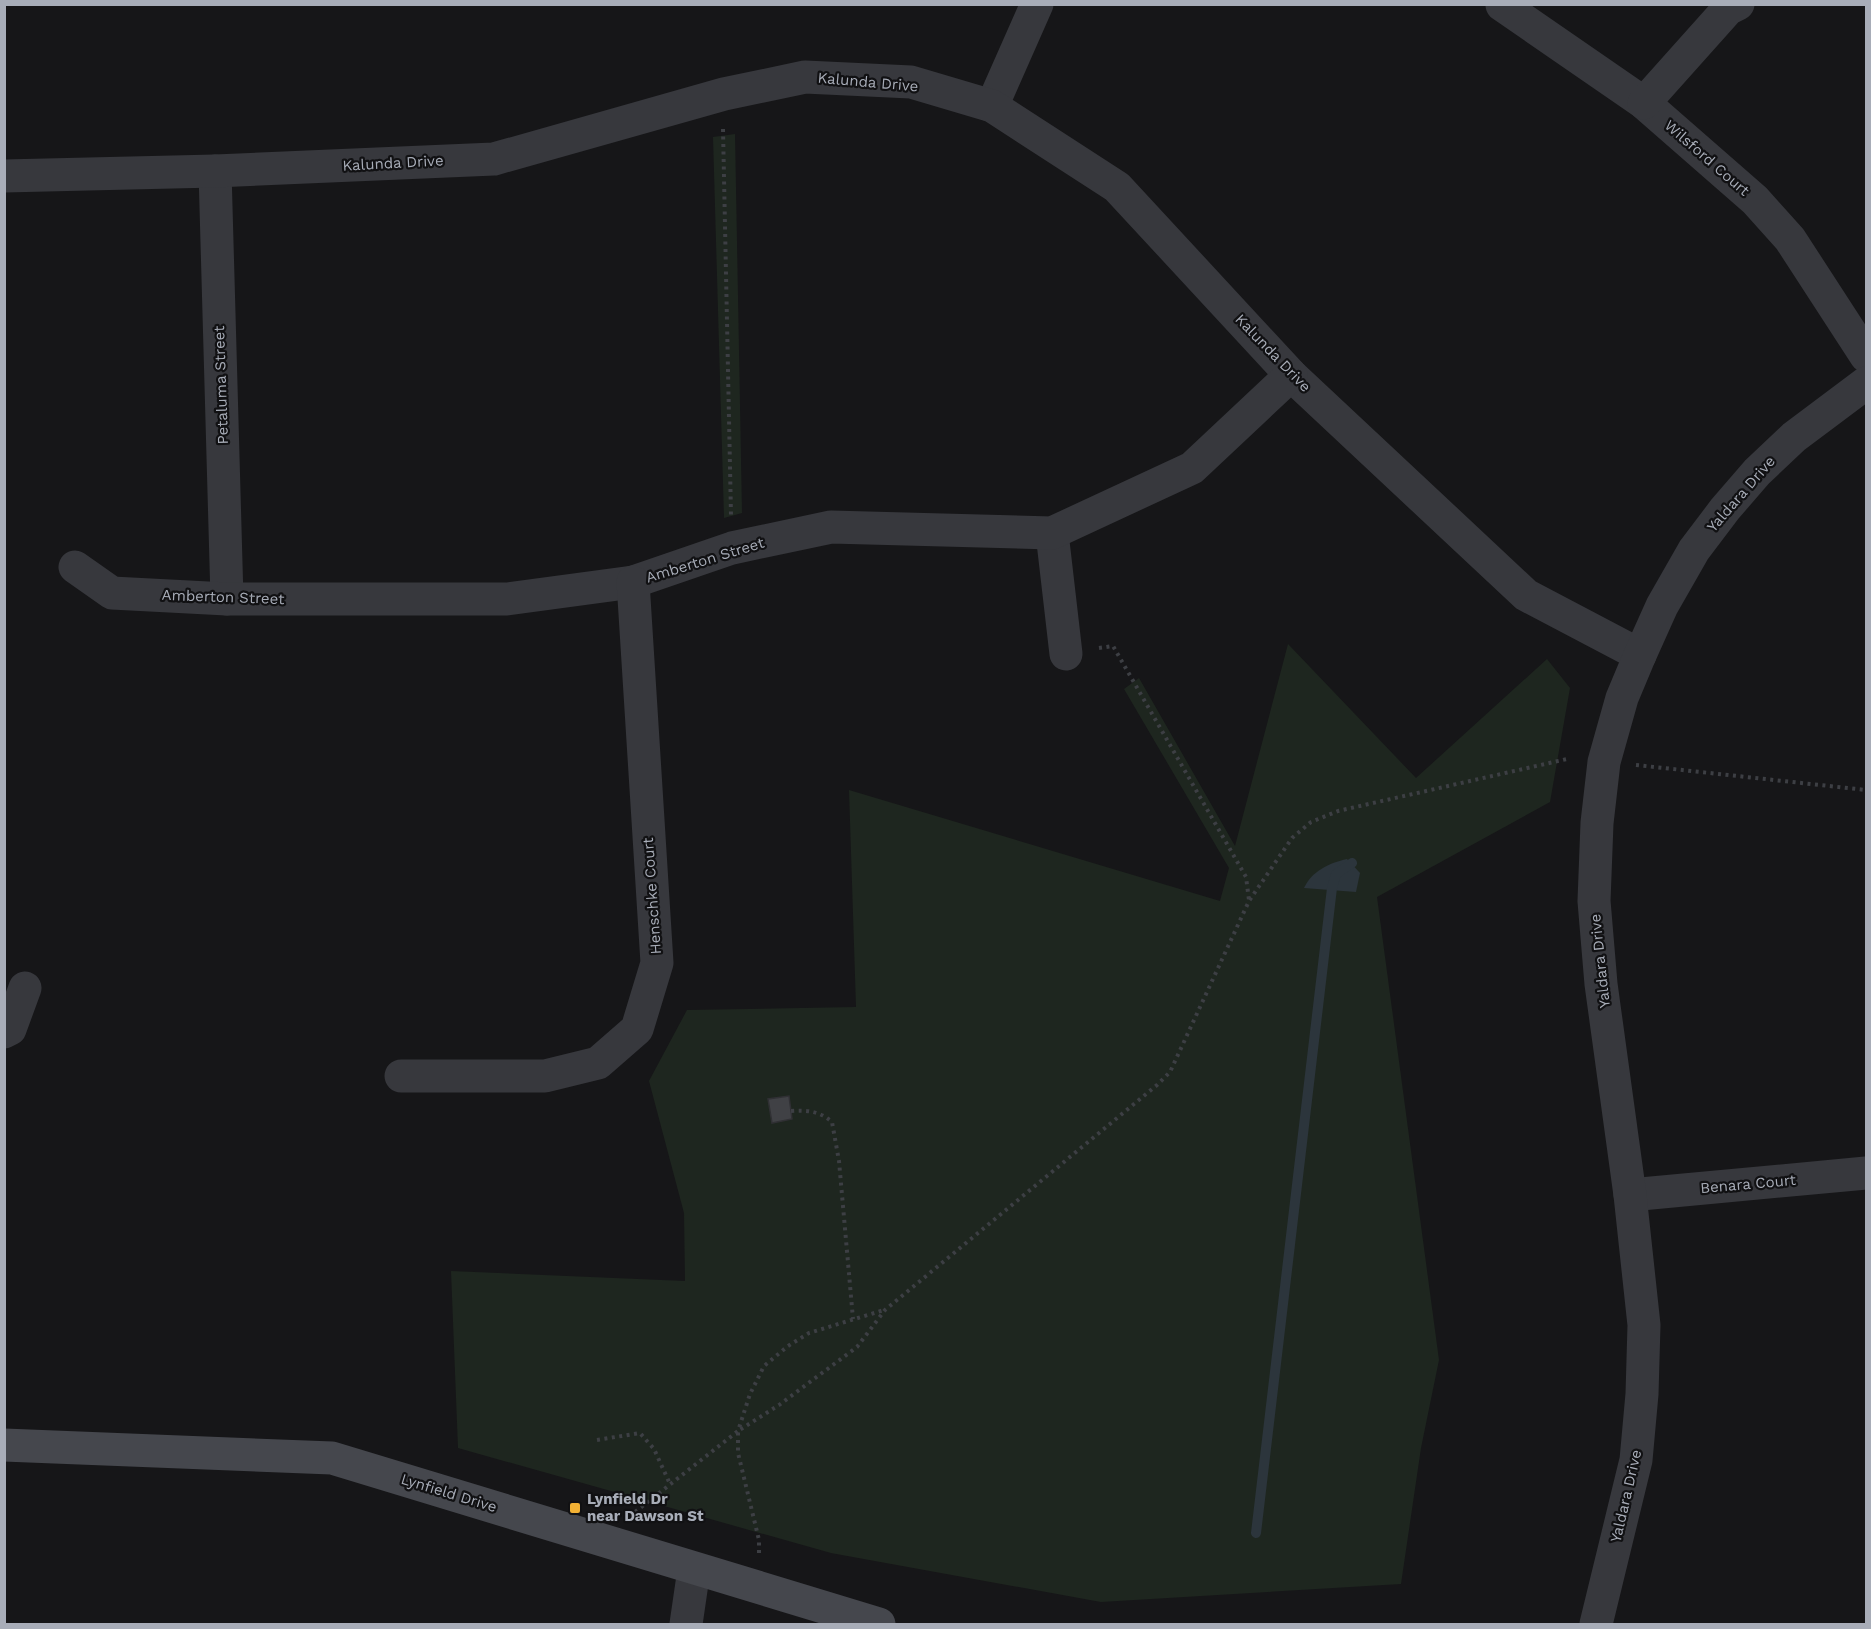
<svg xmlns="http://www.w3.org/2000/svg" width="1871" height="1629" font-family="'Work Sans',sans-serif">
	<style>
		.green { fill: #1e261f }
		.water { fill: #2c353c }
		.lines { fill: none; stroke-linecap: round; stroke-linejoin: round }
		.stream { stroke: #2c353c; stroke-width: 10 }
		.building { fill: #404145; stroke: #303034; stroke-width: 1.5 }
		.path { stroke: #3d3f44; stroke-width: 4; stroke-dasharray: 3 4.5; stroke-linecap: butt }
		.street { stroke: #37383d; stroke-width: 33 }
		.secondary { stroke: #45474d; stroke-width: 33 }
		.poi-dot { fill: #f2b134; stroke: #111113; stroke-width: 2 }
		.labels { text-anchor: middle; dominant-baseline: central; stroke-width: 4.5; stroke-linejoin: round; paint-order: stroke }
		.street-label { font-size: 15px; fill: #a8adb8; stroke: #111113 }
		.poi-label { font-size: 15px; font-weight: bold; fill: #a8adb8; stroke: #111113; text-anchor: start }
	</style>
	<rect width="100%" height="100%" fill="#161618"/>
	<!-- green -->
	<g class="green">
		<polygon points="735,134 742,513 724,518 713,137"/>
		<polygon points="1288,644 1416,778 1547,659 1570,688 1550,802 1377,897 1439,1360 1421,1448 1401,1584 1101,1602 831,1553 458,1448 451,1271 685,1281 684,1213 649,1081 687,1010 856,1007 849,790 1220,901 1229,868 1124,689 1139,678 1235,846"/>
	</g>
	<!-- water -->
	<path class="water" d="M1347,859L1360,873L1356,892L1304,888C1312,871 1329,863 1347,859Z"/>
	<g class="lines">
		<!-- stream -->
		<polyline class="stream" points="1256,1533 1332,888 1336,874 1352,863"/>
	</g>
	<!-- building -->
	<polygon class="building" points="789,1096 792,1119 772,1123 768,1099"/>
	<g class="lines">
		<!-- path -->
		<g class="path">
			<polyline points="723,129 731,515"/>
			<polyline points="1099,648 1113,646 1246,877 1249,900"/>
			<polyline points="1636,765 1866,790"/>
			<path d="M791,1111C808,1110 819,1111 832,1122L839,1161L853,1319"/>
			<polyline points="597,1440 640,1433 654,1449 670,1484"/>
			<polyline points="635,1512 738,1431 750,1394 764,1366 788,1346 809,1333 884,1310"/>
			<polyline points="759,1553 759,1540 738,1453 738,1431 779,1405 857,1347 885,1310 1157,1085 1170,1072 1249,901 1292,838 1311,822 1338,811 1567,759"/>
		</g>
		<!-- street -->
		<g class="street">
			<polyline points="1502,5 1644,103 1755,200 1790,239 1866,356"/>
			<polyline points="1644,103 1728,9 1738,4"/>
			<polyline points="992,106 1037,4"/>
			<polyline points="215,171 227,599"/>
			<polyline points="4,176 215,171 494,159 724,94 805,77 911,82 992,106 1117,187 1291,375 1526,595 1640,655"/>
			<polyline points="1052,533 1066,654"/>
			<polyline points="75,567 112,593 227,599 507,599 633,582 732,548 831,527 1052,533 1192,468 1291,375"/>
			<polyline points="4,1032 10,1029 25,988"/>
			<polyline points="401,1076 545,1076 598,1063 637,1029 657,963 633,582"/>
			<polyline points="1630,1195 1866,1173"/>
			<polyline points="686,1624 694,1569"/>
			<polyline points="1596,1624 1636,1460 1642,1394 1644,1325 1630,1195 1601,984 1594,901 1597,823 1604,762 1622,698 1640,655 1662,606 1694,550 1725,509 1757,472 1794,437 1866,383"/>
		</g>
		<!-- secondary -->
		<polyline class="secondary" points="4,1445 332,1458 879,1624"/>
	</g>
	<!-- markers -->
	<rect class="poi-dot" x="569" y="1502" width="12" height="12" rx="3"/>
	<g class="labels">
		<!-- street labels -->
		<g class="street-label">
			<text transform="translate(868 82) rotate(5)">Kalunda Drive</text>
			<text transform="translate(1707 158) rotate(41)">Wilsford Court</text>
			<text transform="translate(393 163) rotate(-3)">Kalunda Drive</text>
			<text transform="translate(1273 353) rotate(46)">Kalunda Drive</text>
			<text transform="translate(221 385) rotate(-92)">Petaluma Street</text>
			<text transform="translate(1741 494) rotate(-49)">Yaldara Drive</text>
			<text transform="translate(705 560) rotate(-17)">Amberton Street</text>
			<text transform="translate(223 597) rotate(2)">Amberton Street</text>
			<text transform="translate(652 896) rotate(-94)">Henschke Court</text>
			<text transform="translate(1600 961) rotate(-96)">Yaldara Drive</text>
			<text transform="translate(1748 1184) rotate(-5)">Benara Court</text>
			<text transform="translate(449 1493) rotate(17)">Lynfield Drive</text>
			<text transform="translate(1626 1496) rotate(-77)">Yaldara Drive</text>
		</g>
		<!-- poi labels -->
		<g class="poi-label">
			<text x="587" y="1499">Lynfield Dr<tspan x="587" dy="17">near Dawson St</tspan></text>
		</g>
	</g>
	<!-- border -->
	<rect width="1871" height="1629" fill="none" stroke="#a8adb8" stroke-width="12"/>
</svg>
